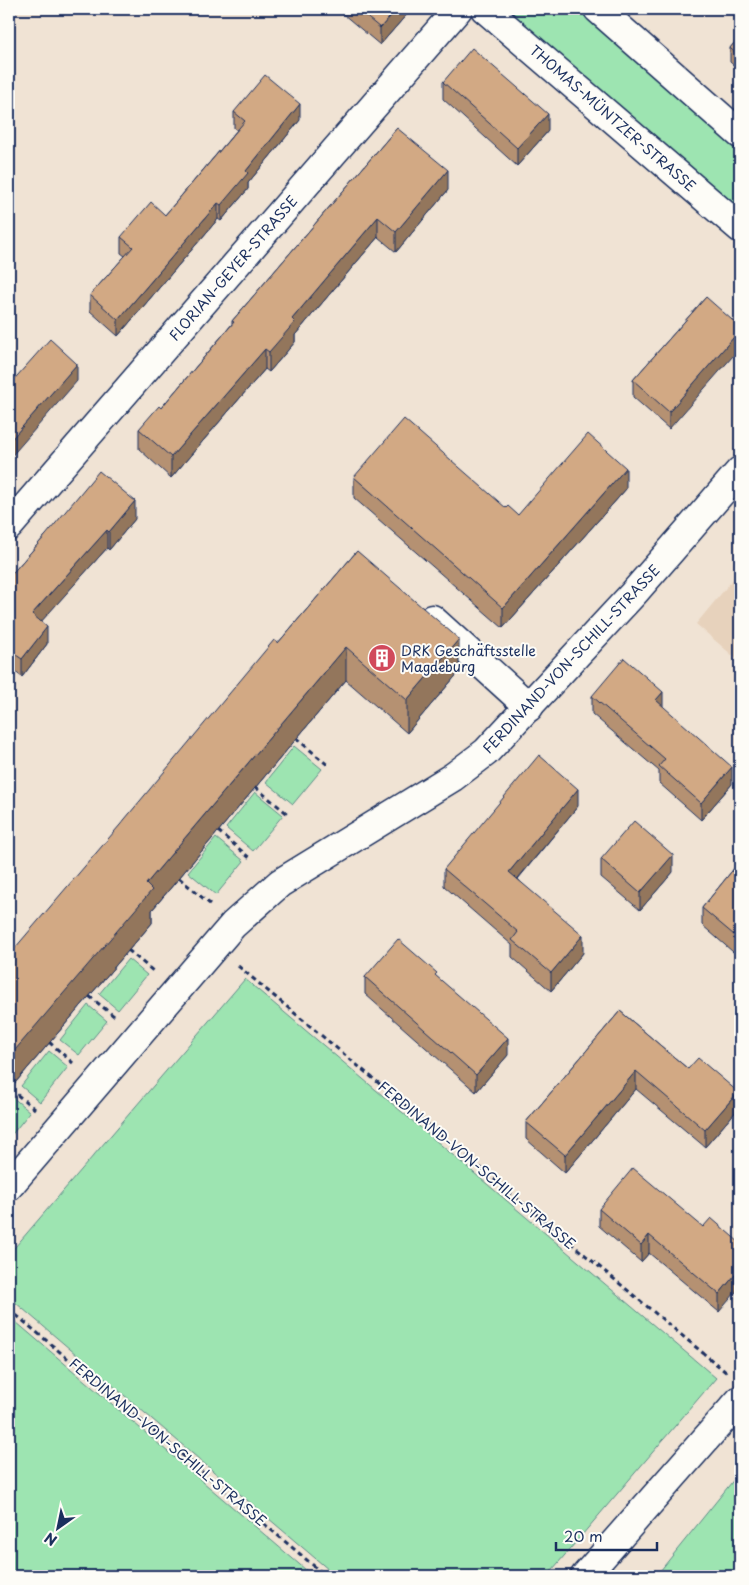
<svg xmlns="http://www.w3.org/2000/svg" width="749" height="1585" font-family="'Playpen Sans',sans-serif">
	<style>
		.built { fill: #e7d2bc }
		.green { fill: #9de4b1; stroke: #5c8a88 }
		.lines { fill: none; stroke-linecap: round; stroke-linejoin: round }
		.minor-casing { stroke: #1b2f5e; stroke-width: 31 }
		.path { stroke: #1b2f5e; stroke-width: 3; stroke-dasharray: 5 4; stroke-linecap: butt }
		.minor { stroke: #fdfcf7; stroke-width: 28 }
		.wall { fill: #b59172; stroke: #1b2f5e }
		.shaded-wall { fill: #93765c; stroke: #1b2f5e }
		.building { fill: #d2a984; stroke: #1b2f5e }
		.labels { text-anchor: middle; dominant-baseline: central; stroke-width: 4; stroke-linejoin: round; paint-order: stroke }
		.street-label { font-size: 14px; fill: #1b2f5e; stroke: #fdfcf7 }
		.poi-label { font-size: 14px; fill: #1b2f5e; stroke: #fdfcf7; text-anchor: start }
	</style>
	<rect width="100%" height="100%" fill="#f0e3d4"/>
	<filter id="ink" filterUnits="userSpaceOnUse"><feTurbulence type="fractalNoise" baseFrequency=".02" numOctaves="2"/><feDisplacementMap in="SourceGraphic" scale="10" xChannelSelector="R" yChannelSelector="G"/><feConvolveMatrix kernelMatrix="1 2 1 2 8 2 1 2 1" color-interpolation-filters="sRGB"/></filter>
	<g filter="url(#ink)">
		<!-- built -->
		<polygon class="built" points="740,571 740,662 696,624"/>
		<!-- green -->
		<g class="green">
			<polygon points="506,9 579,9 740,150 740,213"/>
			<polygon points="294,746 322,769 293,804 266,782"/>
			<polygon points="255,792 283,815 253,851 226,828"/>
			<polygon points="216,838 244,861 216,895 188,872"/>
			<polygon points="128,959 147,975 118,1010 99,994"/>
			<polygon points="245,979 716,1378 547,1576 336,1576 9,1297 9,1254"/>
			<polygon points="88,1005 107,1021 79,1055 60,1040"/>
			<polygon points="49,1051 68,1067 40,1102 21,1086"/>
			<polygon points="11,1096 30,1112 9,1138 9,1099"/>
			<polygon points="9,1316 313,1576 9,1576"/>
			<polygon points="740,1472 740,1576 655,1576 656,1576"/>
		</g>
		<g class="lines">
			<!-- minor casing -->
			<g class="minor-casing">
				<g id="minor">
					<polyline points="485,9 740,228"/>
					<polyline points="598,9 740,134"/>
					<polyline points="9,526 458,9"/>
					<polyline points="432,619 529,707"/>
					<polyline points="9,1186 233,925 280,883 453,777 486,752 633,594 740,471"/>
					<polyline points="585,1576 740,1400"/>
				</g>
			</g>
			<!-- path -->
			<g class="path">
				<polyline points="296,738 330,767"/>
				<polyline points="255,787 289,815"/>
				<polyline points="218,831 251,859"/>
				<polyline points="179,878 210,904"/>
				<polyline points="128,950 153,971"/>
				<polyline points="238,966 727,1373"/>
				<polyline points="89,996 114,1016"/>
				<polyline points="49,1042 73,1063"/>
				<polyline points="10,1089 35,1109"/>
				<polyline points="9,1309 326,1576"/>
			</g>
			<!-- minor -->
			<use href="#minor" class="minor"/>
		</g>
		<!-- wall -->
		<g class="wall">
			<polygon points="337,9 408,9 408,13 380,45"/>
			<polygon points="740,36 740,71 730,62 730,48"/>
			<polygon points="443,82 548,131 517,166 443,99"/>
			<polygon points="234,112 300,120 248,183 248,189 221,221 218,219 118,336 90,311 90,295 125,256 121,253 121,237 165,215 237,130 234,128"/>
			<polygon points="397,128 448,190 396,252 378,237 295,335 295,342 269,372 265,369 171,478 139,449 139,429 161,408 232,324 232,321"/>
			<polygon points="706,297 669,429 633,397 633,380"/>
			<polygon points="354,477 506,508 518,515 626,489 503,628 354,498"/>
			<polygon points="135,519 109,550 107,548 41,621 47,644 22,677 10,668 9,670 9,577 46,535"/>
			<polygon points="357,551 459,672 407,733 346,680 152,910 152,923 9,1090 278,643"/>
			<polygon points="592,696 663,707 732,784 701,820 659,783 659,771 592,714"/>
			<polygon points="578,806 518,879 583,953 551,991 512,957 512,945 444,886 444,869"/>
			<polygon points="601,859 673,872 640,910 601,877"/>
			<polygon points="740,861 740,958 702,925 702,908"/>
			<polygon points="365,977 437,977 508,1055 476,1092 365,994"/>
			<polygon points="620,1011 688,1069 738,1109 705,1147 636,1089 565,1173 526,1139 526,1122"/>
			<polygon points="599,1209 703,1227 740,1243 719,1312 649,1253 641,1262 599,1226"/>
		</g>
		<!-- shaded-wall -->
		<g class="shaded-wall">
			<polygon points="9,9 18,9 9,20"/>
			<polygon points="397,9 408,9 408,13 380,45 380,28"/>
			<polygon points="300,104 300,120 248,183 248,189 221,221 221,205 246,171"/>
			<polygon points="548,114 548,131 517,166 517,148"/>
			<polygon points="448,170 448,190 396,252 396,232"/>
			<polygon points="218,203 218,219 118,336 118,320"/>
			<polygon points="378,217 378,237 295,335 295,342 269,372 269,352 292,319"/>
			<polygon points="740,330 740,348 669,429 669,412"/>
			<polygon points="265,349 265,369 171,478 171,457"/>
			<polygon points="77,364 77,381 9,459 9,442"/>
			<polygon points="626,468 626,489 503,628 503,608"/>
			<polygon points="135,501 135,519 109,550 109,532"/>
			<polygon points="107,530 107,548 32,632 32,614"/>
			<polygon points="47,627 47,644 22,677 22,659"/>
			<polygon points="459,639 459,672 407,733 407,700"/>
			<polygon points="346,647 346,680 152,910 152,923 9,1090 9,1057 146,884"/>
			<polygon points="10,651 10,668 9,670 9,653"/>
			<polygon points="663,692 663,709 656,700"/>
			<polygon points="732,767 732,784 701,820 701,803"/>
			<polygon points="578,789 578,806 509,889 509,872"/>
			<polygon points="673,855 673,872 640,910 640,893"/>
			<polygon points="583,935 583,953 551,991 551,973"/>
			<polygon points="508,1038 508,1055 476,1092 476,1075"/>
			<polygon points="636,1071 636,1089 565,1173 565,1155"/>
			<polygon points="738,1092 738,1109 705,1147 705,1130"/>
			<polygon points="649,1235 649,1253 641,1262 641,1245"/>
			<polygon points="740,1269 740,1287 719,1312 719,1294"/>
		</g>
		<!-- building -->
		<g class="building">
			<polygon points="357,9 397,9 380,28"/>
			<polygon points="740,36 740,57 730,48"/>
			<polygon points="472,48 548,114 517,148 443,82"/>
			<polygon points="265,75 300,104 246,171 248,173 221,205 218,203 118,320 90,295 133,247 121,237 151,202 165,215 245,121 234,112"/>
			<polygon points="397,128 448,170 396,232 378,217 292,319 295,322 269,352 265,349 171,457 139,429 159,406 161,408 234,322 232,321"/>
			<polygon points="706,297 740,327 740,330 669,412 633,380"/>
			<polygon points="50,339 77,364 9,442 9,385"/>
			<polygon points="404,419 506,508 508,506 518,515 588,434 626,468 503,608 354,477"/>
			<polygon points="99,471 135,501 109,532 107,530 32,614 47,627 22,659 10,651 9,653 9,577 46,535"/>
			<polygon points="357,551 459,639 407,700 346,647 146,884 152,890 9,1057 9,955 120,825 274,640 278,643"/>
			<polygon points="624,658 663,692 656,700 732,767 701,803 659,766 665,759 592,696"/>
			<polygon points="539,755 578,789 509,872 583,935 551,973 512,940 518,932 444,869"/>
			<polygon points="634,821 673,855 640,893 601,859"/>
			<polygon points="740,861 740,940 702,908"/>
			<polygon points="398,939 437,973 435,975 508,1038 476,1075 365,977"/>
			<polygon points="620,1011 688,1069 698,1058 738,1092 705,1130 636,1071 565,1155 526,1122"/>
			<polygon points="633,1168 703,1227 711,1218 740,1243 740,1269 719,1294 649,1235 641,1245 599,1209"/>
		</g>
	</g>
	<!-- icons -->
	<defs>
		<g id="building-disc" transform="scale(1.4375)"><circle r="9.5" fill="#d1495b" stroke="#fdfcf7"/><path d="M-4-6H4V6H1V3H-1V6H-4ZM-2.5-4.3h1.7v1.8h-1.7ZM.8-4.3h1.7v1.8H.8ZM-2.5-1h1.7V.8h-1.7ZM.8-1h1.7V.8H.8Z" fill="#fff"/></g>
	</defs>
	<g fill-rule="evenodd">
		<use href="#building-disc" x="382" y="658"/>
	</g>
	<g class="labels">
		<!-- street labels -->
		<g class="street-label">
			<text transform="translate(613 118) rotate(41)">THOMAS-MÜNTZER-STRASSE</text>
			<text transform="translate(233 268) rotate(-49)">FLORIAN-GEYER-STRASSE</text>
			<text transform="translate(571 659) rotate(-47)">FERDINAND-VON-SCHILL-STRASSE</text>
			<text transform="translate(477 1165) rotate(40)">FERDINAND-VON-SCHILL-STRASSE</text>
			<text transform="translate(168 1442) rotate(40)">FERDINAND-VON-SCHILL-STRASSE</text>
		</g>
		<!-- poi labels -->
		<g class="poi-label">
			<text x="401" y="650">DRK Geschäftsstelle<tspan x="401" dy="16">Magdeburg</tspan></text>
		</g>
	</g>
	<!-- margin -->
	<rect width="749" height="1585" fill="none" stroke="#fdfcf7" stroke-width="30"/>
	<rect x="15" y="15" width="719" height="1555" fill="none" stroke="#1b2f5e" stroke-width="2" filter="url(#ink)"/>
	<!-- north arrow -->
	<g transform="translate(58 1528) rotate(213)" stroke="#fdfcf7" stroke-width="4" paint-order="stroke">
	<path d="M0-4L9 19L0 12L-9 19Z" fill="#1b2f5e"/>
	<text y="-8" font-size="14" font-weight="bold" text-anchor="middle" fill="#1b2f5e">N</text>
	</g>
	<!-- scale -->
	<path d="M556 1542v8h101v-8" fill="none" stroke="#1b2f5e" stroke-width="2.5"/>
	<text x="564" y="1542" font-size="15" fill="#1b2f5e" stroke="#fdfcf7" stroke-width="4" paint-order="stroke">20 m</text>
</svg>
